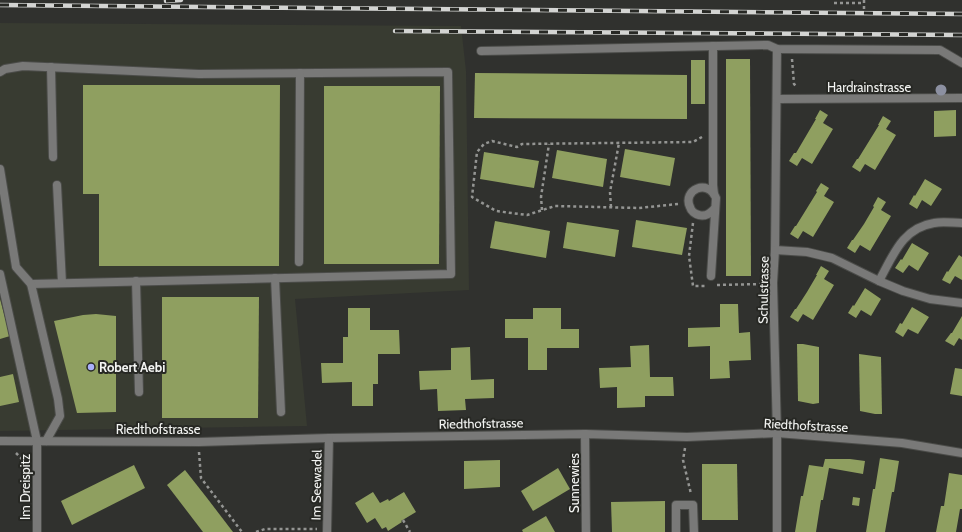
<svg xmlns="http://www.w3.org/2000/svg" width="962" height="532" font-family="Cabin,sans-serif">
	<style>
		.built { fill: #383b31 }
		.building { fill: #8f9f60 }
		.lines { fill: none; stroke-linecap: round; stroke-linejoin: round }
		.service-casing { stroke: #4b4c49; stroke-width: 10 }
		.minor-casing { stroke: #4b4c49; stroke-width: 10 }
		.path { stroke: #949593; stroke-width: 2.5; stroke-dasharray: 3 3; stroke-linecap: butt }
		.service { stroke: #797978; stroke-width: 8 }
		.minor { stroke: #797978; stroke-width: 8 }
		.rail-casing { stroke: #d3d4d2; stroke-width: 4.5 }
		.rail { stroke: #272824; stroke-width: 3; stroke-dasharray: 9; stroke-linecap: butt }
		.tree { fill: #8c90a1 }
		.poi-dot { fill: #a9b0fc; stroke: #272824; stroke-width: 1.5 }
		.labels { text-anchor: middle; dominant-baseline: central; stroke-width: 4; stroke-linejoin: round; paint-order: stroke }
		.street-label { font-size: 13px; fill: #f3f4f2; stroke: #272824 }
		.poi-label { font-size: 13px; font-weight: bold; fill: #f3f4f2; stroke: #272824; text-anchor: start }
	</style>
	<rect width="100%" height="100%" fill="#30312e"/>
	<!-- built -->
	<polygon class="built" points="0,23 461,26 466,71 469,290 295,299 307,426 0,431"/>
	<!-- building -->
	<g class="building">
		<polygon points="726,59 750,59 751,276 726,276"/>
		<rect x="691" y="60" width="14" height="44"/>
		<polygon points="475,73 687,75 687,119 474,118"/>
		<polygon points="83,85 280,85 279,266 99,266 99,194 83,194"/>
		<polygon points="324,86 440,86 439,264 324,264"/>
		<polygon points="820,110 828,115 823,123 833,129 812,164 802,158 797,166 789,161 794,153 796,153 816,119 815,119"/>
		<polygon points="956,110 956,136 934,137 934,111"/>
		<polygon points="883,116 891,121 886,129 896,135 875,170 865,164 860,172 852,167 857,159 858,159 879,125 878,125"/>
		<polygon points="625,149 675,158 670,186 620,177"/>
		<polygon points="557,150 607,159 603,187 552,178"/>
		<polygon points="484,152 539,161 534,188 480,179"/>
		<polygon points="925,179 942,189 931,206 922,200 917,209 909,204 914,195 915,196"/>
		<polygon points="821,183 829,188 824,196 834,202 813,237 803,231 798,239 790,234 795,226 796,226 817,192 816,191"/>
		<polygon points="878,197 886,202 881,210 891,216 870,251 860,245 855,253 847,248 852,240 853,240 864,224 874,207 873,206"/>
		<polygon points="636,220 687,228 682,255 632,247"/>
		<polygon points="495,221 550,231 546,258 490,248"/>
		<polygon points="567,222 619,230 615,257 563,248"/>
		<polygon points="912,243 929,253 918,271 909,265 903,273 895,268 901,259 902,260"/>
		<polygon points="959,255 962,257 962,280 955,276 950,284 942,280 947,271 948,272"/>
		<polygon points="821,266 829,271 824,279 834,285 813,320 803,314 798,322 790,317 795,309 796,309 807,292 817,275 816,275"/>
		<polygon points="865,288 881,299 871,316 861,310 856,318 848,313 853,305 854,306"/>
		<polygon points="162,297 259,297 258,418 162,418"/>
		<polygon points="0,299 10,336 0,339"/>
		<polygon points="720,304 738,304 739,333 750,332 751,360 729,361 730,378 710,379 710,346 688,347 688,328 720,327"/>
		<polygon points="912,307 929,317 918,334 908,329 903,337 895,332 900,323 902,324"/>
		<polygon points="348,308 370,308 370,330 399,330 400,354 378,354 378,384 373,384 373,406 352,406 352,382 322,383 321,363 343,363 343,337 348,337"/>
		<polygon points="533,308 561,308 561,329 579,329 579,348 547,348 547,370 528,370 528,338 505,338 505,319 533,319"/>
		<polygon points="96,314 116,316 116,412 77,413 54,321 83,315"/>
		<polygon points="962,316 962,340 959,338 954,346 945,341 951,333 952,333"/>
		<polygon points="797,344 803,344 819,347 819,403 813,404 798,401"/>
		<polygon points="649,345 650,377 673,377 674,396 645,396 645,407 617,408 617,387 600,388 599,368 631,367 630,346"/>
		<polygon points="470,347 471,380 494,379 494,398 465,399 466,410 438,411 437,389 420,390 419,371 451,370 451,348"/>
		<polygon points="859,354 881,357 882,414 875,414 860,411"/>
		<polygon points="955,368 962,369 962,396 950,394"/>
		<polygon points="13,374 19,402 0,406 0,377"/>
		<polygon points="880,458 899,461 894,492 892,492 885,532 866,532 873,489 875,489"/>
		<polygon points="825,459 850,459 865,461 863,474 829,468 823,500 821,500 816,532 795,532 801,496 803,496 809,465 823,467"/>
		<polygon points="500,460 500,487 464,489 464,461"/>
		<polygon points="702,464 737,464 738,520 702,520"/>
		<polygon points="134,465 145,488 72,525 61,501"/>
		<polygon points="558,468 570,489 533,511 521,491"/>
		<polygon points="185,470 207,498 233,532 203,532 167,485"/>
		<polygon points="949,473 962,475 962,509 960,509 956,532 936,532 941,506 944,506"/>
		<polygon points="373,492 380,503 388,499 389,501 404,492 416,512 401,521 402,522 388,531 386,527 382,529 375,518 367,523 355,503"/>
		<polygon points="853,497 860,498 859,506 852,505"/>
		<polygon points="665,501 665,532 612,532 611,502"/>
		<polygon points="546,516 555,532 523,532 522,530"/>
	</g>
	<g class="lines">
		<!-- service casing -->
		<g class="service-casing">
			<g id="service">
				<polyline points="713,46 713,185 714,194"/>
				<polyline points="481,51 768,45 777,49 940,50 962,63"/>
				<polyline points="51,67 53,157"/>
				<polyline points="0,72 5,69 23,66 199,74 448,72 451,274 31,284"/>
				<polyline points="0,169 16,267 31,284 58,399 60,416 46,441"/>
				<polyline points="57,185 62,283"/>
				<polyline points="299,262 300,73"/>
				<polyline points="0,274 37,441"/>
				<path d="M711,276L716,198C708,178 682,190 690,207C691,211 695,214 699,215C705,217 711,213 715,208"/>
				<polyline points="275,278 281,412"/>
				<polyline points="136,281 139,392"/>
				<polyline points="676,532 676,505 693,505 694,532"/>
			</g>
		</g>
		<!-- minor casing -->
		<g class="minor-casing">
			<g id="minor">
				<polyline points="777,49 775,250 773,283 777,433 777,532"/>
				<polyline points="777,99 962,98"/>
				<polyline points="775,250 807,252 832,258 879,281 903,291 930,299 962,303"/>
				<path d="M879,281C893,256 902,228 934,223C943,221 953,223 962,223"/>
				<polyline points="585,434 586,532"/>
				<polyline points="0,441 199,442 329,438 585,434 687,437 777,433 902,443 962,453"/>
				<polyline points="37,441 37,532"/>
				<polyline points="327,532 329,438"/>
			</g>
		</g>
		<!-- path -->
		<g class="path">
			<polyline points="864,0 864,9"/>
			<polyline points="834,3 864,3"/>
			<polyline points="792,59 794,84 797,87"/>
			<polyline points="678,204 639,208 555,206 527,215 496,211 472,197 477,152 484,144 492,141 517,147 522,144 693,142 702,137"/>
			<polyline points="611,207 610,192 619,143"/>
			<polyline points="542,210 541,197 549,144"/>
			<polyline points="693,223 689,256 693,286 706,286"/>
			<polyline points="717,285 762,284"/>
			<polyline points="685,448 683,460 691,494"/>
			<polyline points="199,452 201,478 242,532"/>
			<polyline points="16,453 22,459 25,467"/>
			<polyline points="403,520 410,532"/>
			<polyline points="256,532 265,529 317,529"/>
		</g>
		<!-- service -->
		<use href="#service" class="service"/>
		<!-- minor -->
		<use href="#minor" class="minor"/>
		<!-- rail casing -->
		<g class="rail-casing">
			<g id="rail">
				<polyline points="166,1 181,0"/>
				<polyline points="0,5 962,14"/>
				<polyline points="395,31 962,35"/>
			</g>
		</g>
		<!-- rail -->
		<use href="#rail" class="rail"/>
	</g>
	<!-- trees -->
	<circle class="tree" cx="941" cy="90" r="5.5"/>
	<!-- markers -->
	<circle class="poi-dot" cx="91" cy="367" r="4"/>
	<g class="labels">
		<!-- street labels -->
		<g class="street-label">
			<text x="869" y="87">Hardrainstrasse</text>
			<text transform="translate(763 290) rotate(-89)">Schulstrasse</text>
			<text transform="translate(481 423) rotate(-1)">Riedthofstrasse</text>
			<text transform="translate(806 425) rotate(3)">Riedthofstrasse</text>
			<text x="158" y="429">Riedthofstrasse</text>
			<text transform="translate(574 483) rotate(-90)">Sunnewies</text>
			<text transform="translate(316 485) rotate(-89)">Im Seewadel</text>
			<text transform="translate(25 487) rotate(-90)">Im Dreispitz</text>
		</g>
		<!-- poi labels -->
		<g class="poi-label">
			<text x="99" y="367">Robert Aebi</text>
		</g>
	</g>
</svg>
